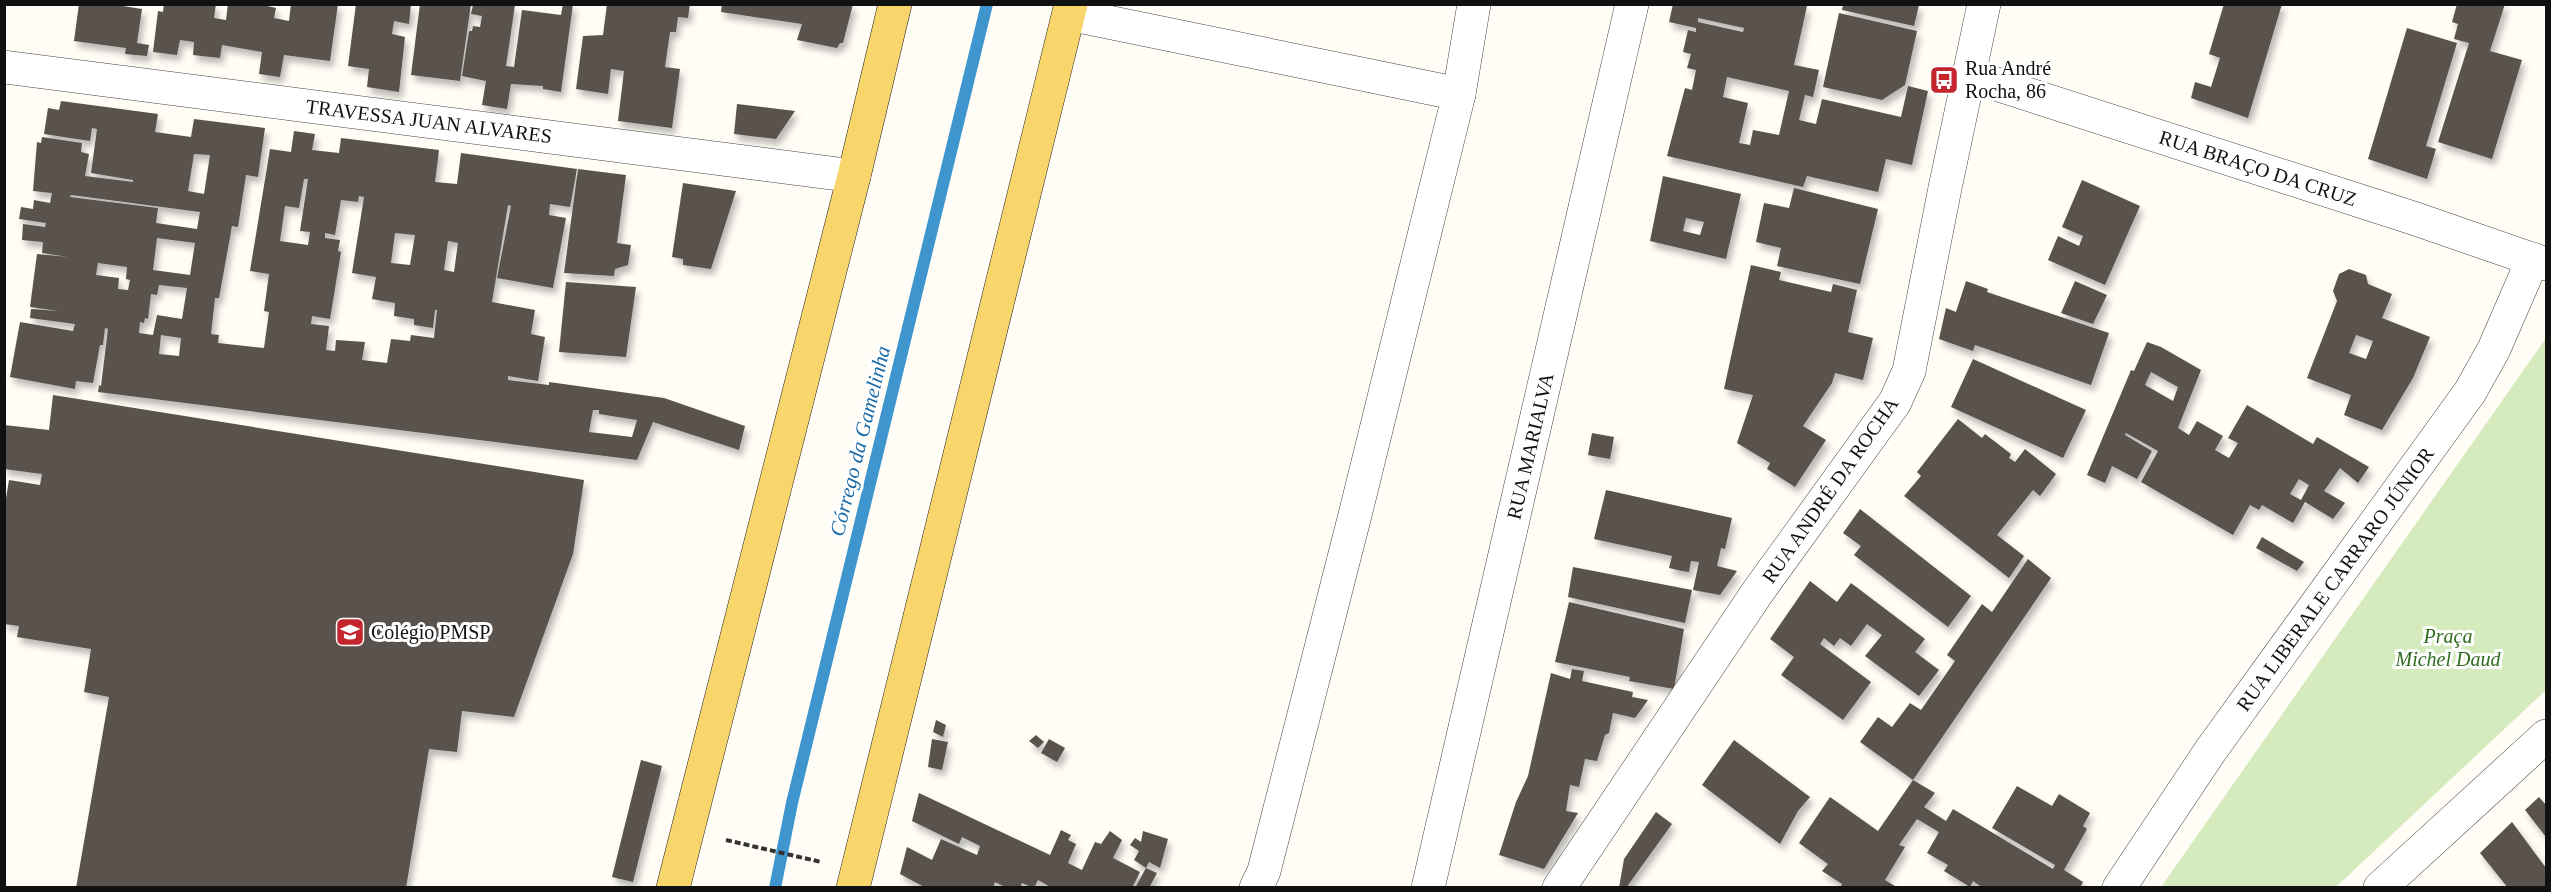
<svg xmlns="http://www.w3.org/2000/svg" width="2551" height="892" font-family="Georgia,serif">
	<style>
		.green { fill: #d5ebbd }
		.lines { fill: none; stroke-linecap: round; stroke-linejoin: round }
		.stream { stroke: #3f96cf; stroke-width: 12 }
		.building { fill: #5a524d; fill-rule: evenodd; filter: url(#shadow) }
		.minor-casing { stroke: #444; stroke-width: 34 }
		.major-casing { stroke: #222; stroke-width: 34 }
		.path { stroke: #333; stroke-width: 4; stroke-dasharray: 6 3; stroke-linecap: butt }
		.minor { stroke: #fff; stroke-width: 33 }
		.major { stroke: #f9d66b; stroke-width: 33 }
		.labels { text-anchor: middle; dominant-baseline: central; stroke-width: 6; stroke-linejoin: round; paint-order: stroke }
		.poi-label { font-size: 20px; fill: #111; stroke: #fff; text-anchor: start }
		.street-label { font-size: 20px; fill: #111; stroke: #fff }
		.park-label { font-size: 20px; font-style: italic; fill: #2f6b1f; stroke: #fff }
		.water-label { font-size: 21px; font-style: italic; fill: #1768a6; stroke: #fff }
	</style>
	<defs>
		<filter id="shadow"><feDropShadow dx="3.5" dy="6" stdDeviation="3" flood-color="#0004"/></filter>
	</defs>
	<rect width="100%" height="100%" fill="#fffdf5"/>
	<!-- green -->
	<polygon class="green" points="2546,338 2546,690 2336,887 2161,887"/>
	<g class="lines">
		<!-- stream -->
		<polyline class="stream" points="775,888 792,803 987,4"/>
	</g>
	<!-- building -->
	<g class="building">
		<polygon points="79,4 110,4 142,9 137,43 149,45 147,56 125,54 126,48 74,41"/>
		<polygon points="164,4 216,4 214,18 226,20 228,4 259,4 276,8 274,18 289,21 291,4 338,4 330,61 284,55 280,77 259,74 262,52 222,45 220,58 193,55 194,42 180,40 177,55 153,52 158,11 163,12"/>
		<polygon points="356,4 411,4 409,24 394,21 392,34 405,37 399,92 367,87 369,69 348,66"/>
		<polygon points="420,4 471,4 460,81 411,75"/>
		<polygon points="563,4 573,4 561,92 543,89 543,86 511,84 507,109 482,105 486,81 462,76 469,31 472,31 473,26 480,27 482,16 471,14 473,5 515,5 506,66 514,67 522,10 561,15"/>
		<polygon points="607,4 690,4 688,18 678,17 676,32 670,32 665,67 680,69 672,128 618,121 624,71 611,69 608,94 576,89 583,36 603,35"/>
		<polygon points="722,4 853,4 843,43 840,43 837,48 797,40 802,24 721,12"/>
		<path d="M1673,4L1807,6L1794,65L1819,70L1813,97L1805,95L1799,120L1816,124L1822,99L1901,117L1908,86L1928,91L1912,165L1886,159L1878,192L1807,176L1803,187L1667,156L1685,88L1692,90L1696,70L1687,68L1691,54L1683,52L1688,30L1696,32V28L1669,22ZM1698,18L1744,28L1743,32L1698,22ZM1727,77L1789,91L1779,135L1753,130L1750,145L1739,143L1748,103L1723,97Z"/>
		<polygon points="2224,4 2282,4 2248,118 2191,98 2195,82 2211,87 2220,58 2209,54"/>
		<polygon points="2457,4 2505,4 2490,51 2522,60 2492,159 2438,142 2469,43 2454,39 2458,24 2452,22"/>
		<polygon points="1843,5 1919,5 1914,26 1842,10"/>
		<polygon points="1839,13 1917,31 1905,85 1882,100 1823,87"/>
		<polygon points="2407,28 2457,43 2426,146 2436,149 2427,179 2368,159"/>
		<path d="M61,101L158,114L155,132L191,137L194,119L265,128L258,177L246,175L238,227L232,226L219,298H215L211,334L219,335L218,343L264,348L269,312L264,311L269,274L250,271L270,149L291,152L294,131L315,134L312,150L339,153L341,138L439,150L435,182L457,184L461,153L577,169L570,207L550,204L549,215L566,218L553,288L497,278L511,206L508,205L492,302L535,310L531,334L545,337L538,381L508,376V380L549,385V382L664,398L745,426L739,450L653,422L637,460L98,392L99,385L101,386L108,329L105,328L103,345H100L93,383L76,381L75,389L10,377L20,322L73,331L75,324L30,318L31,309L59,311L30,307L37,254L68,257L42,253L43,242L22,240L23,224L45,227L46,223L19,219L21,207L33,209L34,200L50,203L52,193L33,191L37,142L41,143L42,137L82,143L81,152L89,154L85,176L133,182V180L91,173L97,129L92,128L90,141L44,134L48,108L59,110ZM194,154L210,155L204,194L188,191ZM304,179H308L300,231L310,232L308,245L280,241L285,206L299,208ZM71,195L200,212L197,229L156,223L158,208L70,197ZM359,196L364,197L352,273L376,277L372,299L395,303L394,316L414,319V325L433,328L435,310H437L434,338L411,335L410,341L391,339L387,363L362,360L365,342L336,340L335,351L326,350L329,326L311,324L312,316L330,319L341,252L338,251L340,240L325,238V233L335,235L341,200L358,202ZM395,233L415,235L410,265L391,263ZM157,238L195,243L190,275L153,270ZM448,241L458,243L454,272L444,270ZM98,263L127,267L126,279L130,280L128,290L118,289L119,278L96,275ZM159,285L187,288L182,319L157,315L153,335L139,333L140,322L144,323L145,318L148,319L151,294L157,295ZM161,335L181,338L179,356L159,354ZM593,410H599V414L637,420L632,437L589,432Z"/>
		<polygon points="737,104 795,111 776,139 734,134"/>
		<polygon points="578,169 626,175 617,243 631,245 628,265 615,269 614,276 564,273"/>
		<path d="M1663,176L1741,194L1726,259L1650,241ZM1686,218L1704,222L1700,235L1683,231Z"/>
		<polygon points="2082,180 2140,206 2105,285 2048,260 2058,236 2079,246 2083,236 2062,227"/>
		<polygon points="683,183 736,191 711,269 683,265 683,259 672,257"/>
		<polygon points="1794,188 1878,209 1860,284 1777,266 1781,248 1756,242 1764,203 1789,208"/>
		<polygon points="1751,265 1781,272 1779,280 1831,292 1833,284 1857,290 1848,332 1873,338 1863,380 1835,373 1832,383 1803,426 1826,440 1795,487 1767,469 1770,463 1737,443 1753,395 1724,389"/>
		<path d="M2349,269L2366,275L2368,284L2392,294L2382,318L2430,337L2413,378L2382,430L2344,415L2351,395L2307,378L2337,301L2333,291L2339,274ZM2356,335L2373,341L2366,359L2349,353Z"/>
		<polygon points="1966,281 1988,289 1987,292 2109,333 2091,385 1975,345 1973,351 1939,339 1946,308 1956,312"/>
		<polygon points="2075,281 2107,295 2093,324 2061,313"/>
		<polygon points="566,282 636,287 626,357 559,352"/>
		<path d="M2147,342L2161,347L2201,370L2178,428L2189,435L2197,421L2223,436L2215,450L2229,458L2238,443L2228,438L2247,405L2313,444L2317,437L2369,467L2358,483L2340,468L2324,491L2345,503L2333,519L2305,502L2293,523L2262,505L2259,510L2250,505L2233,535L2141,482L2158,451L2126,433L2125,435L2152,451L2137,479L2112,466L2105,483L2087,475L2131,370L2134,371ZM2151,372L2178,387L2173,401L2145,385ZM2299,479L2309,485L2301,500L2290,494Z"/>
		<polygon points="1973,359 2086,410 2063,458 1951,407"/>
		<polygon points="53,395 584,480 573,554 514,717 462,711 457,752 429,749 406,888 76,888 109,697 84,692 91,649 17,637 19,626 4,624 4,510 9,480 40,485 42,474 4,469 4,425 49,430"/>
		<polygon points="1958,419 1982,438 1985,434 2011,454 2009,458 2015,462 2025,449 2056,474 2040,496 2033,490 1997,535 2024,556 2009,578 1904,496 1921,476 1917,472"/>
		<polygon points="1592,433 1614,437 1610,459 1588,455"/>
		<polygon points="1606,490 1732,518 1725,549 1721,548 1717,566 1737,571 1720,595 1693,590 1699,562 1691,561 1689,572 1682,571 1669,568 1672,556 1594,539"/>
		<polygon points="1860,509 1971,596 1948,627 1854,555 1861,546 1843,533"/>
		<polygon points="2262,537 2304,562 2297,571 2256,548"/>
		<polygon points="2028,559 2051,578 1913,780 1860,742 1878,717 1892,727 1910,703 1921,710 1955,661 1947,655 1982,604 1992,612"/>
		<polygon points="1573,567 1692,590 1685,623 1568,597"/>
		<polygon points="1810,581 1837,602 1851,583 1925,639 1915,652 1939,670 1919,696 1865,656 1882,635 1867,624 1851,646 1840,638 1834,646 1824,638 1820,644 1871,682 1843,720 1781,675 1794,657 1770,639"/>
		<polygon points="1569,602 1684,629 1674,689 1629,681 1630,677 1555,662"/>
		<polygon points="1572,669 1584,671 1582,681 1633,692 1632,697 1648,700 1635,718 1613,713 1609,733 1605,735 1597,761 1585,759 1579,787 1570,785 1566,811 1578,813 1544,869 1499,855 1516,802 1528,776 1551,673 1570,679"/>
		<polygon points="936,720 946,725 943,737 933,732"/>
		<polygon points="1036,735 1044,742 1038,748 1029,741"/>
		<polygon points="932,739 948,742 942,770 928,767"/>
		<polygon points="1049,739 1065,748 1057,762 1041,753"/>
		<polygon points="1734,740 1810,797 1798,811 1780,844 1702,785"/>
		<polygon points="641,760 662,766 633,882 612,877"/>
		<polygon points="1913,780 1935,793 1924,807 1946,821 1953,809 2053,869 2055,865 1992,828 2017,786 2052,806 2059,794 2090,813 2083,826 2087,829 2064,870 2083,882 2080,888 1983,888 1973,881 1970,887 1944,871 1948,865 1927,853 1939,832 1917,819 1899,845 1905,847 1885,880 1898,888 1840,888 1842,884 1822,871 1828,864 1799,843 1830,797 1878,831"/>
		<polygon points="919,793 1050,855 1061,830 1071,835 1068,840 1076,844 1068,863 1082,870 1095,842 1101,844 1110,831 1122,840 1113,858 1140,872 1132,888 1052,888 1038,880 1034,888 1022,883 1020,888 1007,888 995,882 993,888 926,888 900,874 907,847 932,860 941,839 977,855 980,846 962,837 959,844 912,821"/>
		<polygon points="2539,797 2546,805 2546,837 2525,810"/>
		<polygon points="1656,812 1672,824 1626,888 1619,888 1624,859"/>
		<polygon points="2512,822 2546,868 2546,888 2508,888 2480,853"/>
		<polygon points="1143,831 1168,839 1160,868 1149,862 1146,868 1134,860 1139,851 1130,845 1135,838 1141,842"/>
		<polygon points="1146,868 1157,873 1149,888 1135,888"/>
	</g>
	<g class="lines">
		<!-- minor casing -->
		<g class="minor-casing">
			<g id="minor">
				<polyline points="1069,14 1459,94"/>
				<polyline points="4,67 854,176"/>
				<polyline points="1968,75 2413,218 2546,264"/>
				<polyline points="1256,888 1264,871 1355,515 1459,94 1474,4"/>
				<polyline points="1428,888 1632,4"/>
				<polyline points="1559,888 1757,593 1895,402 1909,371 1945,188 1984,4"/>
				<polyline points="2119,888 2211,750 2470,392 2494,349 2533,259"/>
				<polyline points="2380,888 2546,736"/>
			</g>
		</g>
		<!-- major casing -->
		<g class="major-casing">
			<g id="major">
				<polyline points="673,888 854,176 895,4"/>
				<polyline points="853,888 1071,4"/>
			</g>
		</g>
		<!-- path -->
		<polyline class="path" points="726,840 821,862"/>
		<!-- minor -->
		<use href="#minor" class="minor"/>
		<!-- major -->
		<use href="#major" class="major"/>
	</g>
	<!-- icons -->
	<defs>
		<g id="bus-square" transform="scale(1.5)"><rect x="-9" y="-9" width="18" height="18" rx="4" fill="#c4262e" stroke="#fff"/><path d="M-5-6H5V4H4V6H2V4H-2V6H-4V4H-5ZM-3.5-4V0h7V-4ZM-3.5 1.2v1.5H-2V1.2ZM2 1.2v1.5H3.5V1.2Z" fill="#fff"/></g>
		<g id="school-square" transform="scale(1.5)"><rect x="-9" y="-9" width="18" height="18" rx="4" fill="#c4262e" stroke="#fff"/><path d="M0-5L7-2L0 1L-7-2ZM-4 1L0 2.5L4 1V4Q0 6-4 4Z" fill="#fff"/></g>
	</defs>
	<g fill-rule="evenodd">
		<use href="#bus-square" x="1944" y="80"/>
		<use href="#school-square" x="350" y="632"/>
	</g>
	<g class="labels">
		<!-- poi labels -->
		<g class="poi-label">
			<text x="1965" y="68">Rua André<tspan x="1965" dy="23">Rocha, 86</tspan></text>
			<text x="371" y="632">Colégio PMSP</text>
		</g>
		<!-- street labels -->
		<g class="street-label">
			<text transform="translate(429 121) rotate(7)">TRAVESSA JUAN ALVARES</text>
			<text transform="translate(2258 168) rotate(18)">RUA BRAÇO DA CRUZ</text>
			<text transform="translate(1530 446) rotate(-77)">RUA MARIALVA</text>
			<text transform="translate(1830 490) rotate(-55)">RUA ANDRÉ DA ROCHA</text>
			<text transform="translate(2335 579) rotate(-54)">RUA LIBERALE CARRARO JÚNIOR</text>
		</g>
		<!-- park labels -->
		<g class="park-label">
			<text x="2448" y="636">Praça<tspan x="2448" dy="23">Michel Daud</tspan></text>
		</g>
		<!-- water labels -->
		<g class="water-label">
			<text transform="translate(860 441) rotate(-76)">Córrego da Gamelinha</text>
		</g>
	</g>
	<!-- border -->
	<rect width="2551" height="892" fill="none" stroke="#111111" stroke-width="12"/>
</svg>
